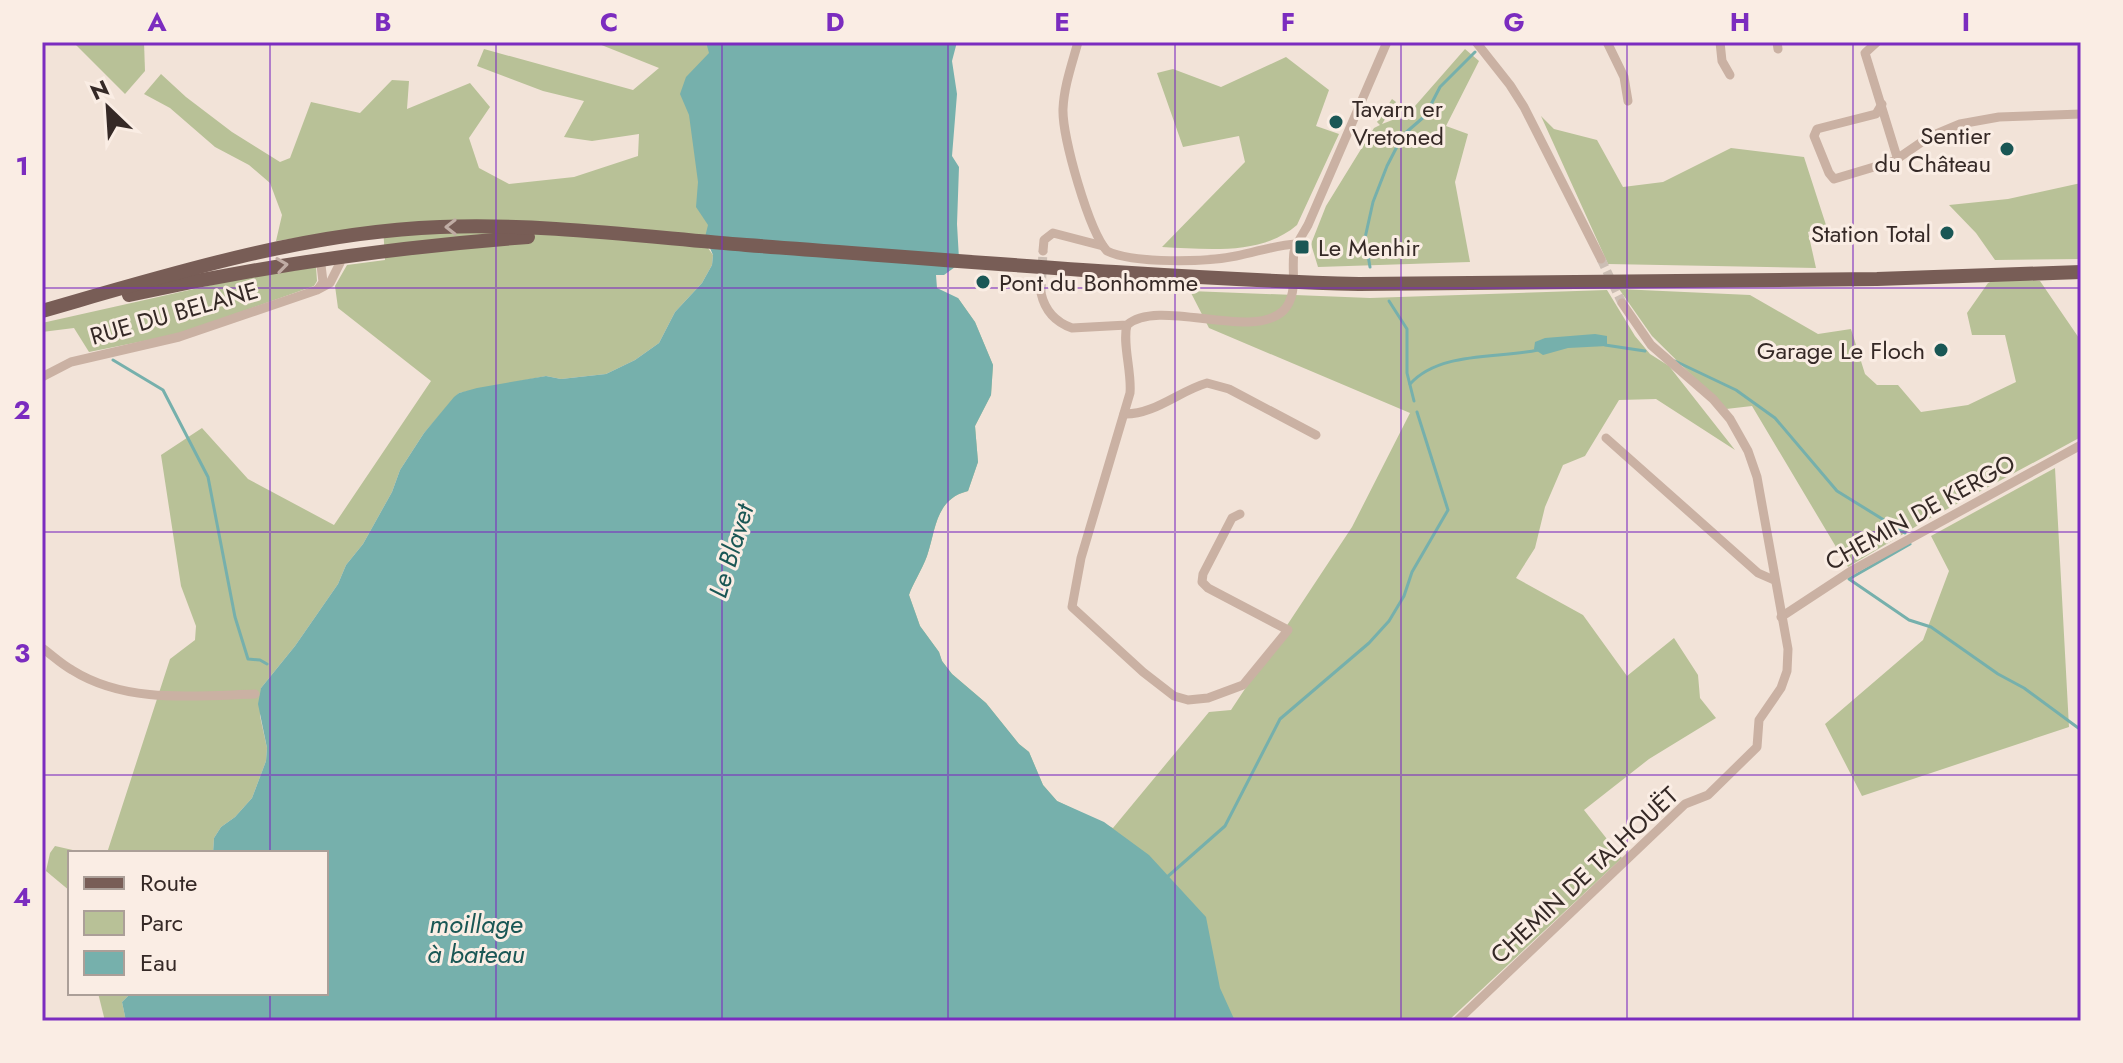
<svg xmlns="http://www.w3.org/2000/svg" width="2123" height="1063" font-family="Jost,sans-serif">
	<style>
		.green { fill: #b8c197 }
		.water { fill: #76b0ac }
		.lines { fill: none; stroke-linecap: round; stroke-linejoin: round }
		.stream { stroke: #76b0ac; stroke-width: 3 }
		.street-tunnel { stroke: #ccbeb4; stroke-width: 9; stroke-dasharray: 9 4.5; stroke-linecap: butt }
		.street { stroke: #cab1a3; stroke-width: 9 }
		.primary { stroke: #785d56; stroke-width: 14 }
		.oneway { stroke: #c0aca4 }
		.grid { fill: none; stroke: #7b2cbf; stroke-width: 2; stroke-opacity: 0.55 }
		.poi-dot { fill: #1a5755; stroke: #faede4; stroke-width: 3 }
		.labels { text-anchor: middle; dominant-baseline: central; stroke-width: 6; stroke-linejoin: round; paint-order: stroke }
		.poi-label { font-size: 24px; fill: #352926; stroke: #faede4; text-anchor: start }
		.street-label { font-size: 24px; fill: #352926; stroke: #faede4 }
		.water-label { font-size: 26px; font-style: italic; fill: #1a5755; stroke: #faede4 }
		.neatline { fill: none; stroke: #7b2cbf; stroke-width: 3 }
		.grid-label { font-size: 26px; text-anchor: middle; font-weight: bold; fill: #7b2cbf }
	</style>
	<rect width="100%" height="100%" fill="#f2e3d8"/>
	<!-- green -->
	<g class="green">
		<polygon points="73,42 144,42 145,71 125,94"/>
		<polygon points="594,42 781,42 708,248 713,255 712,265 702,283 675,312 659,343 635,360 606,374 561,379 546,376 459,393 424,433 400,470 392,492 363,544 346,565 338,584 295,646 261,688 260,716 267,748 266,761 252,798 235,817 221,827 214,838 213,853 107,853 170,659 195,640 196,626 181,586 161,455 202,428 248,479 334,525 431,381 338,308 335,286 347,265 385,260 383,225 276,241 282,215 270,183 249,165 215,147 170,108 144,94 161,74 186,97 232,132 280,162 290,158 311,102 360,113 392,80 409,81 407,109 470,83 490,107 469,138 479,168 509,184 574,177 638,156 639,134 592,141 564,137 584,101 543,91 477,66 484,49 633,90 659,68"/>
		<polygon points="1465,49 1479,61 1446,126 1468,134 1455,182 1470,262 1318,267 1311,244 1326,206 1374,128 1380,125 1377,122 1392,99 1396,102 1382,124 1408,114"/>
		<path d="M1286,57L1329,90L1316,126L1339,134L1297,225C1261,256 1206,249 1162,247L1245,162L1239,136L1183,147L1157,73L1173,69L1221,87Z"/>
		<polygon points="1541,116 1554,129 1597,140 1623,187 1663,182 1731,148 1804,157 1826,225 1808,232 1816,268 1608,264"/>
		<polygon points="2081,183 2081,259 1995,260 1976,233 1949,205 2008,199"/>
		<polygon points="316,267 317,281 314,286 179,334 89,352 74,328 42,332 42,323 234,280"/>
		<polygon points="1999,278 2040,281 2081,341 2081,437 1925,521 1848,567 1752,406 1726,409 1652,336 1619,289 1750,295 1818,334 1851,329 1865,374 1877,385 1898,385 1921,412 1968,405 2016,382 2005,335 1972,335 1967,313 1988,283"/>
		<path d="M1607,290L1635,336L1650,354L1669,366L1735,450L1656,399L1619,400L1585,456L1563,465L1545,507L1535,548L1516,578L1583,615L1627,676L1674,638L1698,675L1700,698L1716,718L1649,759L1584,810L1622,858L1448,1021H752L958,298L975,322L993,365L991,395L975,426L978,462L968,491C935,499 936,530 927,556C922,570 912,585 909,595L920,626L939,652L942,661L952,674L986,703L1019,744L1029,752L1043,785L1057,801L1113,828L1209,712L1231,710L1352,527L1410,413L1209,328L1190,291L1370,298Z"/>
		<polygon points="2055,468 2069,727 1862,796 1825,724 1923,640 1949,571 1931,536"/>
		<polygon points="55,846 86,853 70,853 70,891 46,871 50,853"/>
		<polygon points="98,993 131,993 122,1002 126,1021 105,1021"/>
	</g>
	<!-- water -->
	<g class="water">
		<path d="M706,42H957L952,61L957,94L952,156L959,167L957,224L959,259L955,267L944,275H936L937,288L958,298L975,322L993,365L991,395L975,426L978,462L968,491C935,499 936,530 927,556C922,570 912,585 909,595L920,626L939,652L942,661L952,674L986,703L1019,744L1029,752L1043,785L1057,801L1104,822L1149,855L1206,917L1220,988L1235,1021H126L122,1002L131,993H326V853H213L214,838L221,827L235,817L252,798L266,761L267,748L258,704L261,688L295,646L338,584L346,565L363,544L392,492L400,470L424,433L454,397L459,393L477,388L546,376L561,379L606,374L635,360L659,343L675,312L702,283L712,265L713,255L705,237L708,225L696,207L698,182L689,115L680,94L686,77L709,53Z"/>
		<polygon points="1595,334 1607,336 1607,346 1568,348 1543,355 1534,349 1535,342 1545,338"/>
	</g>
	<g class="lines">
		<!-- stream -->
		<g class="stream">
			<polyline points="1370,267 1365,238 1373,202 1387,166 1403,135 1425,116 1440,87 1475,52"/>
			<polyline points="1389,301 1407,329 1407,373 1414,401"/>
			<polyline points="1605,345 1645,351"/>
			<polyline points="113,360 163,390 208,477 235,617 248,659 260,660 267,664"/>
			<polyline points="1675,361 1736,390 1775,418 1837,491 1905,533"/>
			<path d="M1410,384C1440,351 1497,359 1538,350"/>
			<polyline points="1910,544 1849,579 1909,620 1931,627 1998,674 2024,688 2081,730"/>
			<polyline points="1166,878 1225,826 1280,719 1369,643 1389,621 1404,596 1412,572 1448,510 1417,412"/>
		</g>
		<!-- street-tunnel -->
		<g class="street-tunnel">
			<polyline points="1601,259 1622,303"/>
			<polyline points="1041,293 1043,251"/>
		</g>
		<!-- street -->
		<g class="street">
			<path d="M1078,42C1072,64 1064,86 1063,109C1062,137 1089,231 1107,251C1134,264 1206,262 1236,256C1257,252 1275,245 1296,244"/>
			<polyline points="1476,42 1510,85 1524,107 1601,259"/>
			<polyline points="1607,42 1624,77 1628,101"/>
			<polyline points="1720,42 1722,61 1730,75"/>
			<polyline points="1777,42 1778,49"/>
			<polyline points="1877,42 1865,53 1897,157"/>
			<polyline points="1882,104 1876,114 1817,129 1814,136 1829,173 1834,179 1894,161 1929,137 1960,124 1999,117 2081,114"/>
			<polyline points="1043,251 1044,240 1053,233 1103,246"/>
			<polyline points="318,289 323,282 321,265"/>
			<path d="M1041,293C1045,311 1055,322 1072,328L1127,325C1158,297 1251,341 1283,311C1299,295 1291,271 1294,252C1297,242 1303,234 1308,225L1387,42"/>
			<path d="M1127,325C1122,343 1132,372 1130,393L1081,558L1072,607L1143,672L1174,696L1188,700L1208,698L1243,685L1288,630L1208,588L1202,582L1203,574L1232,518L1240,514"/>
			<polyline points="42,377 71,362 179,337 317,290 330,283 340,263"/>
			<path d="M1124,414C1154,415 1179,391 1207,383L1229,389L1316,435"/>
			<polyline points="1606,438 1758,573 1774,580"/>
			<polyline points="1781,617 1851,571 2081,445"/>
			<path d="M42,648C52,655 61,664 72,670C126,704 194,696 255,694"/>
			<polyline points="1457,1021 1685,804 1708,795 1757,747 1759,720 1781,688 1787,671 1788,649 1757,477 1748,451 1730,419 1713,399 1651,345 1622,303"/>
		</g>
		<!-- primary -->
		<g class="primary">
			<path d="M129,295C261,266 394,247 528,237"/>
			<path d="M42,311C171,274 304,232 440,227C542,223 645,237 746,245C951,260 1155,278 1359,284L1877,279L2081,272"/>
		</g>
	</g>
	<!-- one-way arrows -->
	<defs><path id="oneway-chevron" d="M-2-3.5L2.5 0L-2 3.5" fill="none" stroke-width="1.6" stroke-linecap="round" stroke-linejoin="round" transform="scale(2)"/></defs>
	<g class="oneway">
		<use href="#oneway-chevron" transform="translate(451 227) rotate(180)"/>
		<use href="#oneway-chevron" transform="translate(282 265) rotate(-8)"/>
	</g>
	<!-- grid -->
	<path class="grid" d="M270,42V853M496,42V1021M722,42V1021M948,42V1021M1175,42V1021M1401,42V1021M1627,42V1021M1853,42V1021M42,288H2081M42,532H2081M42,775H2081M270,993V1021"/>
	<!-- markers -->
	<g class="poi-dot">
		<circle cx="1336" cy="122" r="8"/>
		<circle cx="2007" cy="149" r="8"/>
		<circle cx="1947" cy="233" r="8"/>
		<rect x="1294" y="239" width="16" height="16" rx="4"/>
		<circle cx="983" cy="282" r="8"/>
		<circle cx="1941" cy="350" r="8"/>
	</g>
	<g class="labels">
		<!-- poi labels -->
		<g class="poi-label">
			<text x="1352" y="108">Tavarn er<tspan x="1352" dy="28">Vretoned</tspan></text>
			<text x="1991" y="135" text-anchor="end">Sentier<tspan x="1991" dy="28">du Château</tspan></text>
			<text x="1931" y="233" text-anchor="end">Station Total</text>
			<text x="1318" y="247">Le Menhir</text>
			<text x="999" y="282">Pont du Bonhomme</text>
			<text x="1925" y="350" text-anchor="end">Garage Le Floch</text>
		</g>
		<!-- street labels -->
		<g class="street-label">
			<text transform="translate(174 313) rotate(-16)">RUE DU BELANE</text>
			<text transform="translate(1920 512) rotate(-29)">CHEMIN DE KERGO</text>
			<text transform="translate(1584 875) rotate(-43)">CHEMIN DE TALHOUËT</text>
		</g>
		<!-- water labels -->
		<g class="water-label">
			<text transform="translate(731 551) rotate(-73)">Le Blavet</text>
			<text x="476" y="924">moillage<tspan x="476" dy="30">à bateau</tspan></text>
		</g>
	</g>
	<!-- border -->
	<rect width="2123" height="1063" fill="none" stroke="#faede4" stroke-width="88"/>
	<!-- legend -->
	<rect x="68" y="851" width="260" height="144" fill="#faede4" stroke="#ab9f98" stroke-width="2"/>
	<rect x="84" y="877" width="40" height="12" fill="#785d56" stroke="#ab9f98" stroke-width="2"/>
	<text x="140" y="891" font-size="24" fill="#352926">Route</text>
	<rect x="84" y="911" width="40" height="24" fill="#b8c197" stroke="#ab9f98" stroke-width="2"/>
	<text x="140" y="931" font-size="24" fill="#352926">Parc</text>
	<rect x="84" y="951" width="40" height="24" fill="#76b0ac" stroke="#ab9f98" stroke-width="2"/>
	<text x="140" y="971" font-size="24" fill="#352926">Eau</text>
	<!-- north arrow -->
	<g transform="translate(108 108) rotate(335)" stroke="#faede4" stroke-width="6" paint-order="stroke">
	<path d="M0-6L14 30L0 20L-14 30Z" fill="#352926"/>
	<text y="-12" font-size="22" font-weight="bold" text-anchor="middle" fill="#352926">N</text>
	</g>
	<rect x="44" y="44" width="2035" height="975" class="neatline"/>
	<g class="grid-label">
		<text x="157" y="31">A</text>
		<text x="383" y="31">B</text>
		<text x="609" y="31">C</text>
		<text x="835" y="31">D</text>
		<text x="1062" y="31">E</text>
		<text x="1288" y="31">F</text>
		<text x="1514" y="31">G</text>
		<text x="1740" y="31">H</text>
		<text x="1966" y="31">I</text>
		<text x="22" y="175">1</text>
		<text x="22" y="419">2</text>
		<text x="22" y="662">3</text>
		<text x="22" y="906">4</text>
	</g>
</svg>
